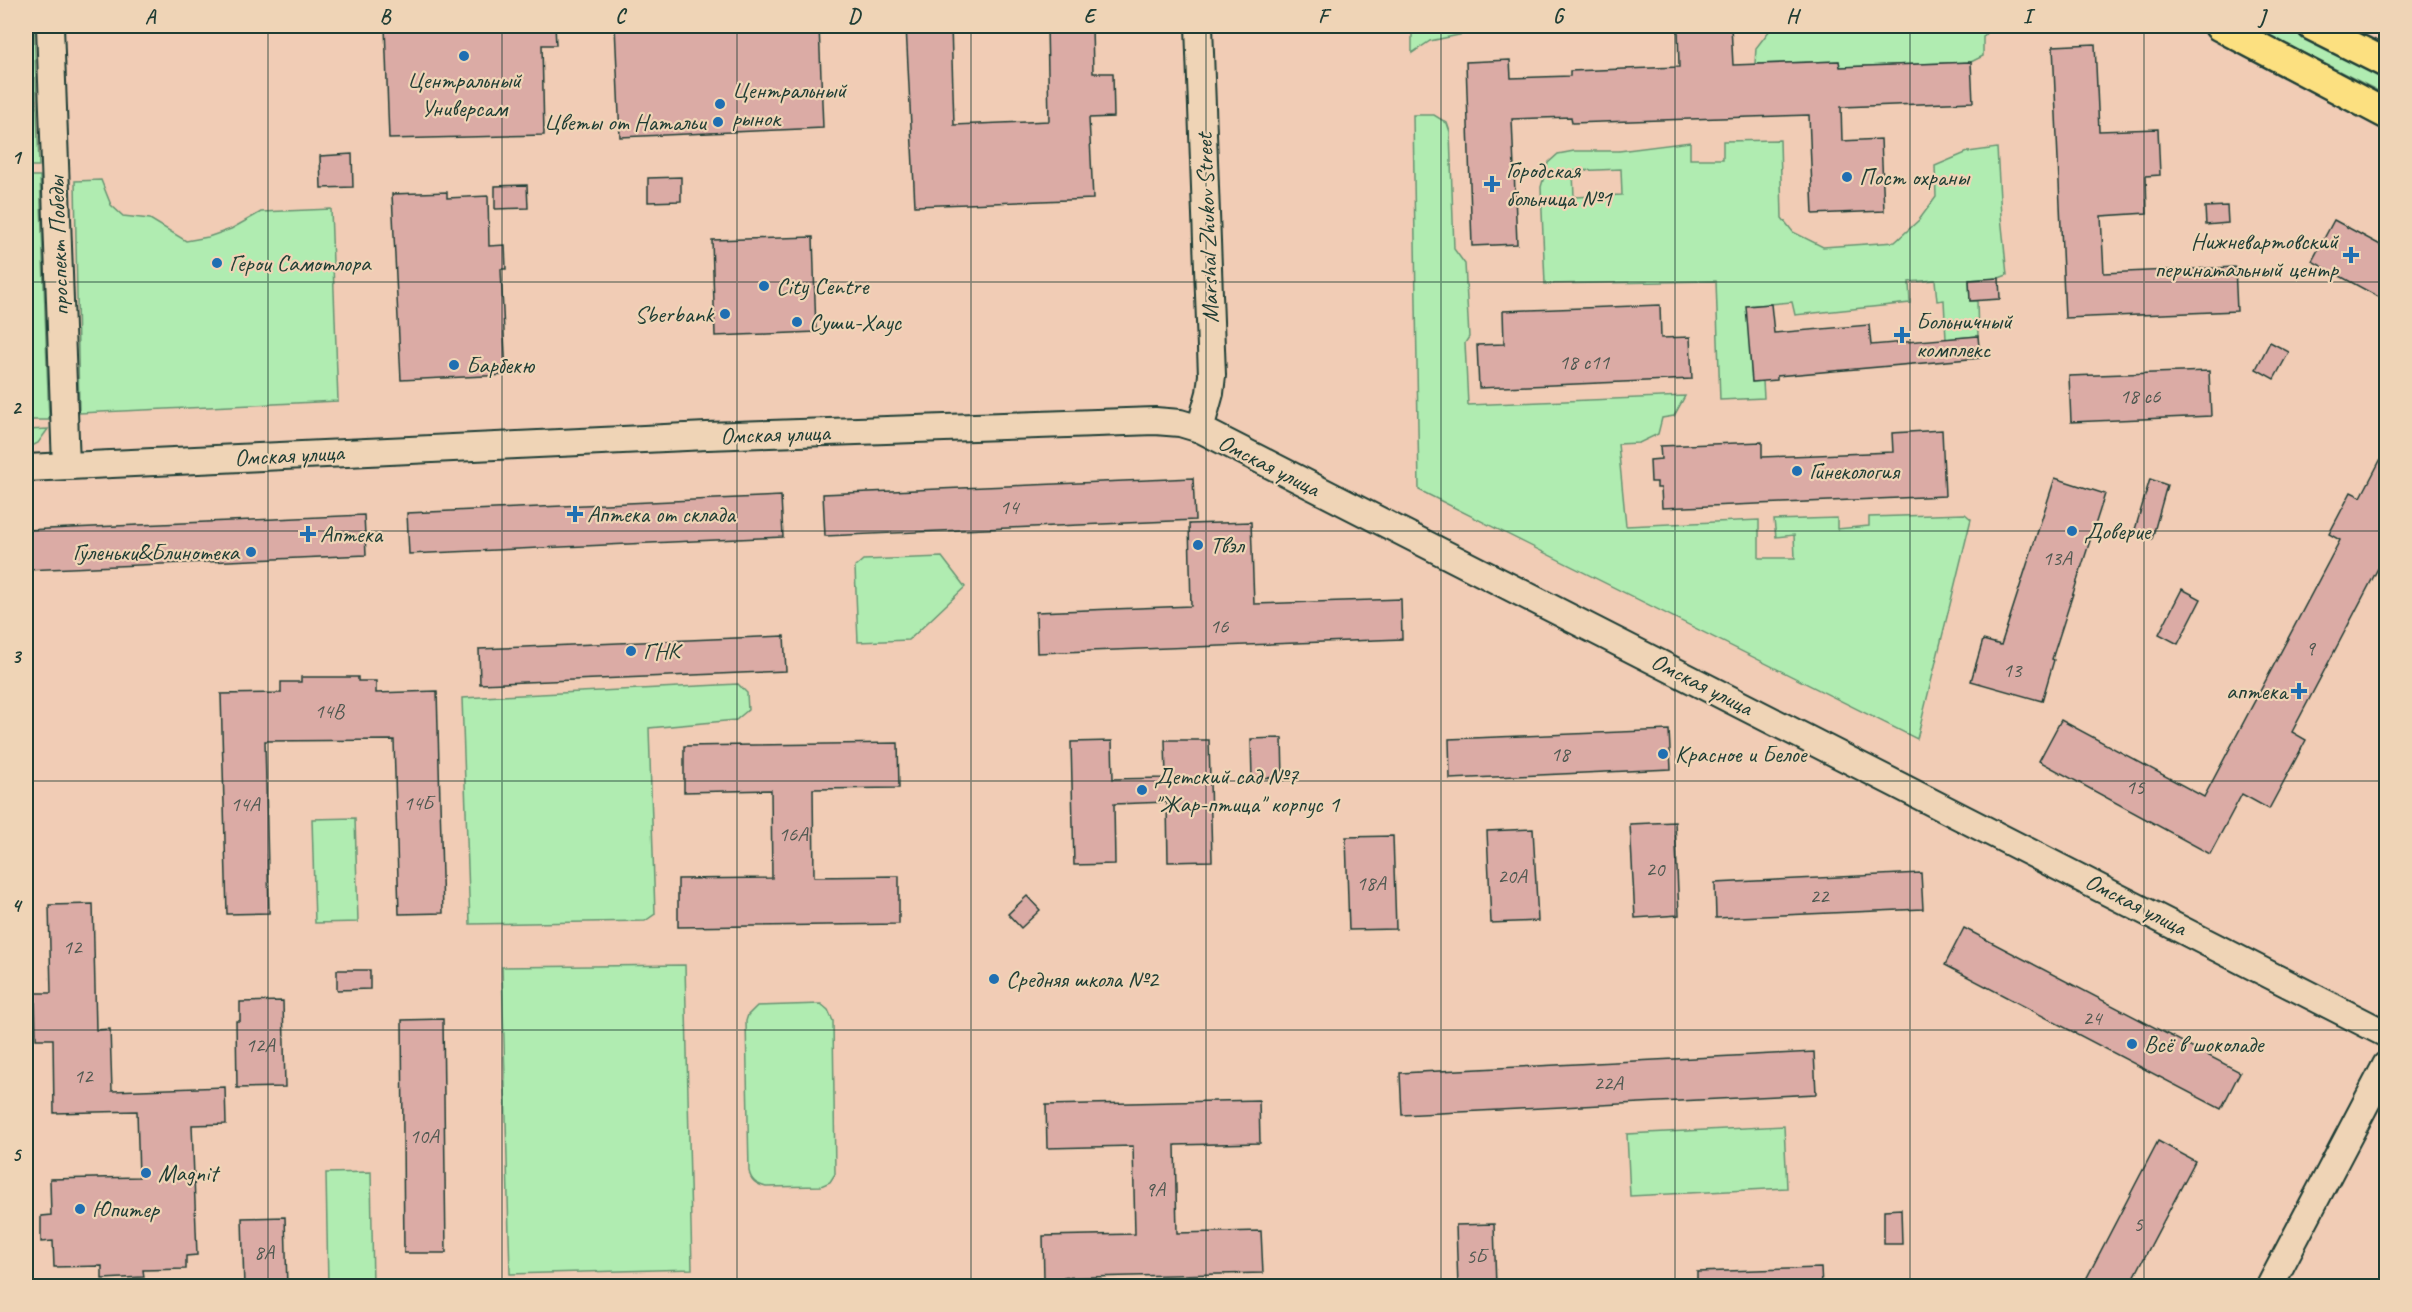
<svg xmlns="http://www.w3.org/2000/svg" width="2412" height="1312" font-family="Caveat,sans-serif">
	<style>
		.green { fill: #b0ecb1; stroke: #689472; stroke-width: 1.5; fill-rule: evenodd }
		.building { fill: #dbaba5; stroke: #1f3d34; stroke-width: 1.5 }
		.lines { fill: none; stroke-linecap: round; stroke-linejoin: round }
		.secondary-casing { stroke: #1f3d34; stroke-width: 30 }
		.primary-casing { stroke: #1f3d34; stroke-width: 33 }
		.secondary { stroke: #efd4b6; stroke-width: 26 }
		.primary { stroke: #fce080; stroke-width: 28 }
		.grid { fill: none; stroke: #1f3d34; stroke-width: 1.5; stroke-opacity: 0.55 }
		.poi-dot { fill: #1f6fb2; stroke: #efd4b6; stroke-width: 2 }
		.labels { text-anchor: middle; dominant-baseline: central; stroke-width: 4.5; stroke-linejoin: round; paint-order: stroke }
		.number-label { font-size: 21px; fill: #4e5850 }
		.poi-label { font-size: 24px; fill: #1f3d34; stroke: #efd4b6; text-anchor: start }
		.street-label { font-size: 24px; fill: #1f3d34; stroke: #efd4b6 }
		.neatline { fill: none; stroke: #1f3d34; stroke-width: 2 }
		.grid-label { font-size: 20px; text-anchor: middle; font-weight: bold; fill: #1f3d34 }
	</style>
	<rect width="100%" height="100%" fill="#f1ccb5"/>
	<filter id="ink" filterUnits="userSpaceOnUse"><feTurbulence type="fractalNoise" baseFrequency=".0167" numOctaves="2"/><feDisplacementMap in="SourceGraphic" scale="12" xChannelSelector="R" yChannelSelector="G"/><feConvolveMatrix kernelMatrix="1 2 1 2 8 2 1 2 1" color-interpolation-filters="sRGB"/></filter>
	<g filter="url(#ink)">
		<!-- green -->
		<g class="green">
			<polygon points="26,26 34,26 39,166 26,166"/>
			<polygon points="1412,26 1493,26 1483,30 1430,41 1412,53"/>
			<polygon points="1773,26 1979,26 1990,28 1983,37 1983,56 1971,62 1840,67 1839,61 1755,64 1756,48"/>
			<polygon points="2251,26 2285,26 2386,78 2386,95"/>
			<polygon points="1413,115 1434,115 1447,123 1450,132 1454,249 1465,264 1469,337 1465,343 1468,405 1685,396 1674,416 1662,418 1658,434 1639,443 1618,444 1626,526 1759,520 1759,558 1795,558 1794,535 1776,537 1774,520 1837,518 1837,529 1869,526 1869,517 1965,514 1971,519 1917,739 1419,490"/>
			<path d="M1780,140L1782,218L1793,232L1823,247L1895,242L1919,220L1936,197L1935,166L1968,152L1997,148L2001,216L2007,275L1999,278L1969,280L1970,301H1977L1978,336L1946,339L1944,300L1937,301L1935,280L1909,282L1910,303L1795,315L1792,302L1747,306L1752,382L1763,381L1764,398L1720,400L1716,281L1545,284L1541,187L1548,163L1558,154L1574,151H1619L1690,142V159H1723V141ZM1621,169L1622,195L1574,197L1573,171Z"/>
			<polygon points="26,176 40,176 49,420 26,420"/>
			<polygon points="101,180 111,205 123,216 150,219 186,241 208,237 231,229 261,212 331,209 338,401 79,413 75,181"/>
			<polygon points="48,429 38,443 26,449 26,430"/>
			<polygon points="942,557 965,587 909,640 858,642 855,567 863,560"/>
			<polygon points="738,684 747,693 748,710 736,720 649,728 655,914 645,921 470,924 462,698"/>
			<polygon points="355,818 358,922 315,923 312,819"/>
			<polygon points="685,965 692,1269 510,1274 502,967"/>
			<path d="M821,1004L828,1010L833,1021L835,1174L830,1182L821,1186L766,1187C756,1184 751,1181 749,1171L746,1021L748,1015L757,1006Z"/>
			<polygon points="1784,1126 1787,1188 1630,1196 1627,1134"/>
			<polygon points="371,1172 373,1286 328,1286 326,1173"/>
		</g>
		<!-- building -->
		<g class="building">
			<polygon points="385,26 555,26 556,45 542,45 544,135 389,139"/>
			<polygon points="615,26 819,26 823,128 620,137"/>
			<polygon points="906,26 951,26 954,125 1049,121 1047,26 1092,26 1093,73 1113,73 1114,117 1089,118 1093,199 915,206"/>
			<polygon points="1678,26 1731,26 1733,65 1839,61 1840,67 1971,62 1973,102 1841,107 1842,141 1881,139 1884,211 1813,214 1809,115 1572,123 1571,117 1512,119 1517,244 1472,246 1466,62 1510,60 1511,78 1570,76 1570,71 1679,67"/>
			<polygon points="2095,44 2099,131 2158,129 2160,175 2146,176 2147,213 2101,216 2104,273 2235,267 2237,311 2065,318 2053,46"/>
			<polygon points="352,154 353,187 321,188 320,156"/>
			<polygon points="681,177 681,201 648,202 648,178"/>
			<polygon points="527,185 528,208 495,209 495,186"/>
			<polygon points="447,192 447,198 488,196 489,246 505,245 506,269 501,269 506,375 401,380 392,194"/>
			<polygon points="2227,206 2228,223 2206,225 2205,207"/>
			<polygon points="2334,220 2386,248 2386,301 2312,261"/>
			<polygon points="813,237 816,332 715,336 712,240"/>
			<polygon points="1999,278 2000,299 1970,301 1969,280"/>
			<polygon points="1771,304 1774,333 1869,325 1871,345 1978,336 1980,358 1777,376 1777,380 1752,382 1746,306"/>
			<polygon points="1660,305 1661,338 1690,337 1692,379 1479,388 1477,345 1504,344 1503,311"/>
			<polygon points="2270,342 2289,352 2274,379 2256,369"/>
			<polygon points="2209,371 2211,416 2071,422 2069,376"/>
			<polygon points="1942,430 1945,496 1662,508 1661,488 1657,488 1657,482 1651,482 1650,460 1661,459 1660,446 1762,442 1762,457 1893,452 1892,433"/>
			<polygon points="2386,449 2386,553 2292,732 2306,740 2269,809 2242,794 2210,854 2039,761 2061,720 2204,797 2340,540 2329,534 2351,492 2361,497"/>
			<polygon points="1193,478 1195,520 825,536 823,494"/>
			<polygon points="2055,478 2105,494 2052,659 2054,660 2042,701 1971,681 1983,640 2001,645"/>
			<polygon points="2150,479 2167,485 2152,539 2134,533"/>
			<polygon points="781,496 783,537 409,554 407,513"/>
			<polygon points="364,515 366,555 26,570 26,530"/>
			<polygon points="1251,522 1254,604 1401,599 1402,639 1037,653 1036,612 1191,606 1189,524"/>
			<polygon points="2182,589 2201,599 2178,644 2159,634"/>
			<polygon points="784,636 786,671 480,684 479,649"/>
			<polygon points="301,677 358,677 358,681 376,681 376,693 437,691 443,913 399,914 394,740 265,741 269,913 227,914 221,694 281,693 281,682 301,682"/>
			<polygon points="1669,730 1671,769 1450,779 1449,739"/>
			<polygon points="1282,738 1283,777 1252,778 1251,739"/>
			<polygon points="1165,740 1209,740 1212,861 1168,862 1167,802 1114,804 1115,864 1074,865 1071,742 1112,741 1113,779 1166,778"/>
			<polygon points="898,743 899,788 813,789 814,877 899,876 899,924 678,927 678,879 772,878 771,790 684,792 684,746"/>
			<polygon points="1675,822 1679,915 1635,918 1630,824"/>
			<polygon points="1533,829 1538,921 1491,923 1487,831"/>
			<polygon points="1393,836 1396,929 1349,930 1346,837"/>
			<polygon points="1921,873 1923,909 1716,918 1715,883"/>
			<polygon points="1027,896 1040,910 1021,928 1008,914"/>
			<polygon points="93,904 96,1030 110,1029 112,1091 225,1087 226,1124 192,1125 197,1255 186,1256 186,1269 143,1270 144,1277 102,1279 102,1266 54,1267 53,1241 41,1242 41,1216 51,1215 50,1179 139,1177 137,1111 54,1113 53,1039 36,1039 35,993 51,993 49,905"/>
			<polygon points="1964,928 2240,1072 2221,1109 1945,965"/>
			<polygon points="337,970 370,970 370,989 337,990"/>
			<polygon points="283,1001 285,1087 237,1088 236,1021 240,1021 240,1002"/>
			<polygon points="443,1019 446,1253 404,1253 402,1020"/>
			<polygon points="1814,1052 1816,1094 1402,1115 1400,1073"/>
			<polygon points="1259,1100 1260,1143 1175,1145 1177,1233 1261,1231 1263,1273 1044,1278 1043,1236 1135,1234 1133,1146 1047,1148 1046,1105"/>
			<polygon points="2158,1141 2195,1161 2129,1287 2082,1287"/>
			<polygon points="1901,1209 1902,1244 1884,1244 1884,1210"/>
			<polygon points="285,1217 287,1287 244,1287 242,1218"/>
			<polygon points="1494,1224 1496,1287 1458,1287 1456,1225"/>
			<polygon points="1821,1268 1822,1287 1697,1287 1697,1272"/>
		</g>
		<g class="lines">
			<!-- secondary casing -->
			<g class="secondary-casing">
				<g id="secondary">
					<polyline points="50,26 66,466"/>
					<polyline points="1199,26 1212,375 1210,393 1200,429"/>
					<polyline points="26,468 707,436 1155,421 1180,423 1200,429 2386,1034"/>
					<polyline points="2270,1286 2386,1065"/>
				</g>
			</g>
			<!-- primary casing -->
			<g class="primary-casing">
				<g id="primary">
					<polyline points="2219,26 2386,114"/>
					<polyline points="2312,26 2386,63"/>
				</g>
			</g>
			<!-- secondary -->
			<use href="#secondary" class="secondary"/>
			<!-- primary -->
			<use href="#primary" class="primary"/>
		</g>
	</g>
	<!-- grid -->
	<path class="grid" d="M268,26V1286M502,26V1286M737,26V1286M971,26V1286M1206,26V1286M1441,26V1286M1675,26V1286M1910,26V1286M2144,26V1286M26,282H2386M26,531H2386M26,781H2386M26,1030H2386"/>
	<!-- markers -->
	<g class="poi-dot">
		<circle cx="464" cy="56" r="6"/>
		<circle cx="720" cy="104" r="6"/>
		<circle cx="718" cy="122" r="6"/>
		<circle cx="1847" cy="177" r="6"/>
		<path d="M1489 175h6v6h6v6h-6v6h-6v-6h-6v-6h6z"/>
		<path d="M2348 246h6v6h6v6h-6v6h-6v-6h-6v-6h6z"/>
		<circle cx="217" cy="263" r="6"/>
		<circle cx="764" cy="286" r="6"/>
		<circle cx="725" cy="314" r="6"/>
		<circle cx="797" cy="322" r="6"/>
		<path d="M1899 326h6v6h6v6h-6v6h-6v-6h-6v-6h6z"/>
		<circle cx="454" cy="365" r="6"/>
		<circle cx="1797" cy="471" r="6"/>
		<path d="M572 505h6v6h6v6h-6v6h-6v-6h-6v-6h6z"/>
		<circle cx="2072" cy="531" r="6"/>
		<path d="M305 525h6v6h6v6h-6v6h-6v-6h-6v-6h6z"/>
		<circle cx="1198" cy="545" r="6"/>
		<circle cx="251" cy="552" r="6"/>
		<circle cx="631" cy="651" r="6"/>
		<path d="M2296 682h6v6h6v6h-6v6h-6v-6h-6v-6h6z"/>
		<circle cx="1663" cy="754" r="6"/>
		<circle cx="1142" cy="790" r="6"/>
		<circle cx="994" cy="979" r="6"/>
		<circle cx="2132" cy="1044" r="6"/>
		<circle cx="146" cy="1173" r="6"/>
		<circle cx="80" cy="1209" r="6"/>
	</g>
	<g class="labels">
		<!-- number labels -->
		<g class="number-label">
			<text x="1584" y="362">18 с11</text>
			<text x="2140" y="396">18 с6</text>
			<text x="1009" y="507">14</text>
			<text x="2057" y="558">13А</text>
			<text x="1219" y="626">16</text>
			<text x="2310" y="648">9</text>
			<text x="2012" y="670">13</text>
			<text x="329" y="711">14В</text>
			<text x="1560" y="754">18</text>
			<text x="2135" y="787">15</text>
			<text x="418" y="803">14Б</text>
			<text x="245" y="804">14А</text>
			<text x="793" y="834">16А</text>
			<text x="1655" y="869">20</text>
			<text x="1512" y="876">20А</text>
			<text x="1371" y="883">18А</text>
			<text x="1819" y="896">22</text>
			<text x="72" y="947">12</text>
			<text x="2092" y="1018">24</text>
			<text x="260" y="1045">12А</text>
			<text x="83" y="1076">12</text>
			<text x="1608" y="1083">22А</text>
			<text x="424" y="1136">10А</text>
			<text x="1155" y="1189">9А</text>
			<text x="2138" y="1224">5</text>
			<text x="264" y="1252">8А</text>
			<text x="1476" y="1256">5Б</text>
		</g>
		<!-- poi labels -->
		<g class="poi-label">
			<text x="464" y="80" text-anchor="middle">Центральный<tspan x="464" dy="28">Универсам</tspan></text>
			<text x="732" y="90">Центральный<tspan x="732" dy="28">рынок</tspan></text>
			<text x="706" y="122" text-anchor="end">Цветы от Натальи</text>
			<text x="1506" y="170">Городская<tspan x="1506" dy="28">больница №1</tspan></text>
			<text x="1859" y="177">Пост охраны</text>
			<text x="2338" y="241" text-anchor="end">Нижневартовский<tspan x="2338" dy="28">перинатальный центр</tspan></text>
			<text x="229" y="263">Герои Самотлора</text>
			<text x="776" y="286">City Centre</text>
			<text x="713" y="314" text-anchor="end">Sberbank</text>
			<text x="1916" y="321">Больничный<tspan x="1916" dy="28">комплекс</tspan></text>
			<text x="809" y="322">Суши-Хаус</text>
			<text x="466" y="365">Барбекю</text>
			<text x="1809" y="471">Гинекология</text>
			<text x="587" y="514">Аптека от склада</text>
			<text x="2084" y="531">Доверие</text>
			<text x="320" y="534">Аптека</text>
			<text x="1210" y="545">Твэл</text>
			<text x="239" y="552" text-anchor="end">Гуленьки&amp;Блинотека</text>
			<text x="643" y="651">ГНК</text>
			<text x="2287" y="691" text-anchor="end">аптека</text>
			<text x="1675" y="754">Красное и Белое</text>
			<text x="1154" y="776">Детский сад №7<tspan x="1154" dy="28">"Жар-птица" корпус 1</tspan></text>
			<text x="1006" y="979">Средняя школа №2</text>
			<text x="2144" y="1044">Всё в шоколаде</text>
			<text x="158" y="1173">Magnit</text>
			<text x="92" y="1209">Юпитер</text>
		</g>
		<!-- street labels -->
		<g class="street-label">
			<text transform="translate(1207 228) rotate(-92)">Marshal Zhukov Street</text>
			<text transform="translate(58 246) rotate(-92)">проспект Победы</text>
			<text transform="translate(775 434) rotate(-2)">Омская улица</text>
			<text transform="translate(289 455) rotate(-3)">Омская улица</text>
			<text transform="translate(1269 465) rotate(27)">Омская улица</text>
			<text transform="translate(1702 684) rotate(27)">Омская улица</text>
			<text transform="translate(2136 904) rotate(27)">Омская улица</text>
		</g>
	</g>
	<!-- margin -->
	<rect width="2412" height="1312" fill="none" stroke="#efd4b6" stroke-width="66"/>
	<rect x="33" y="33" width="2346" height="1246" class="neatline"/>
	<g class="grid-label">
		<text x="150" y="23">A</text>
		<text x="385" y="23">B</text>
		<text x="620" y="23">C</text>
		<text x="854" y="23">D</text>
		<text x="1089" y="23">E</text>
		<text x="1323" y="23">F</text>
		<text x="1558" y="23">G</text>
		<text x="1792" y="23">H</text>
		<text x="2027" y="23">I</text>
		<text x="2262" y="23">J</text>
		<text x="16" y="164">1</text>
		<text x="16" y="414">2</text>
		<text x="16" y="663">3</text>
		<text x="16" y="912">4</text>
		<text x="16" y="1161">5</text>
	</g>
</svg>
